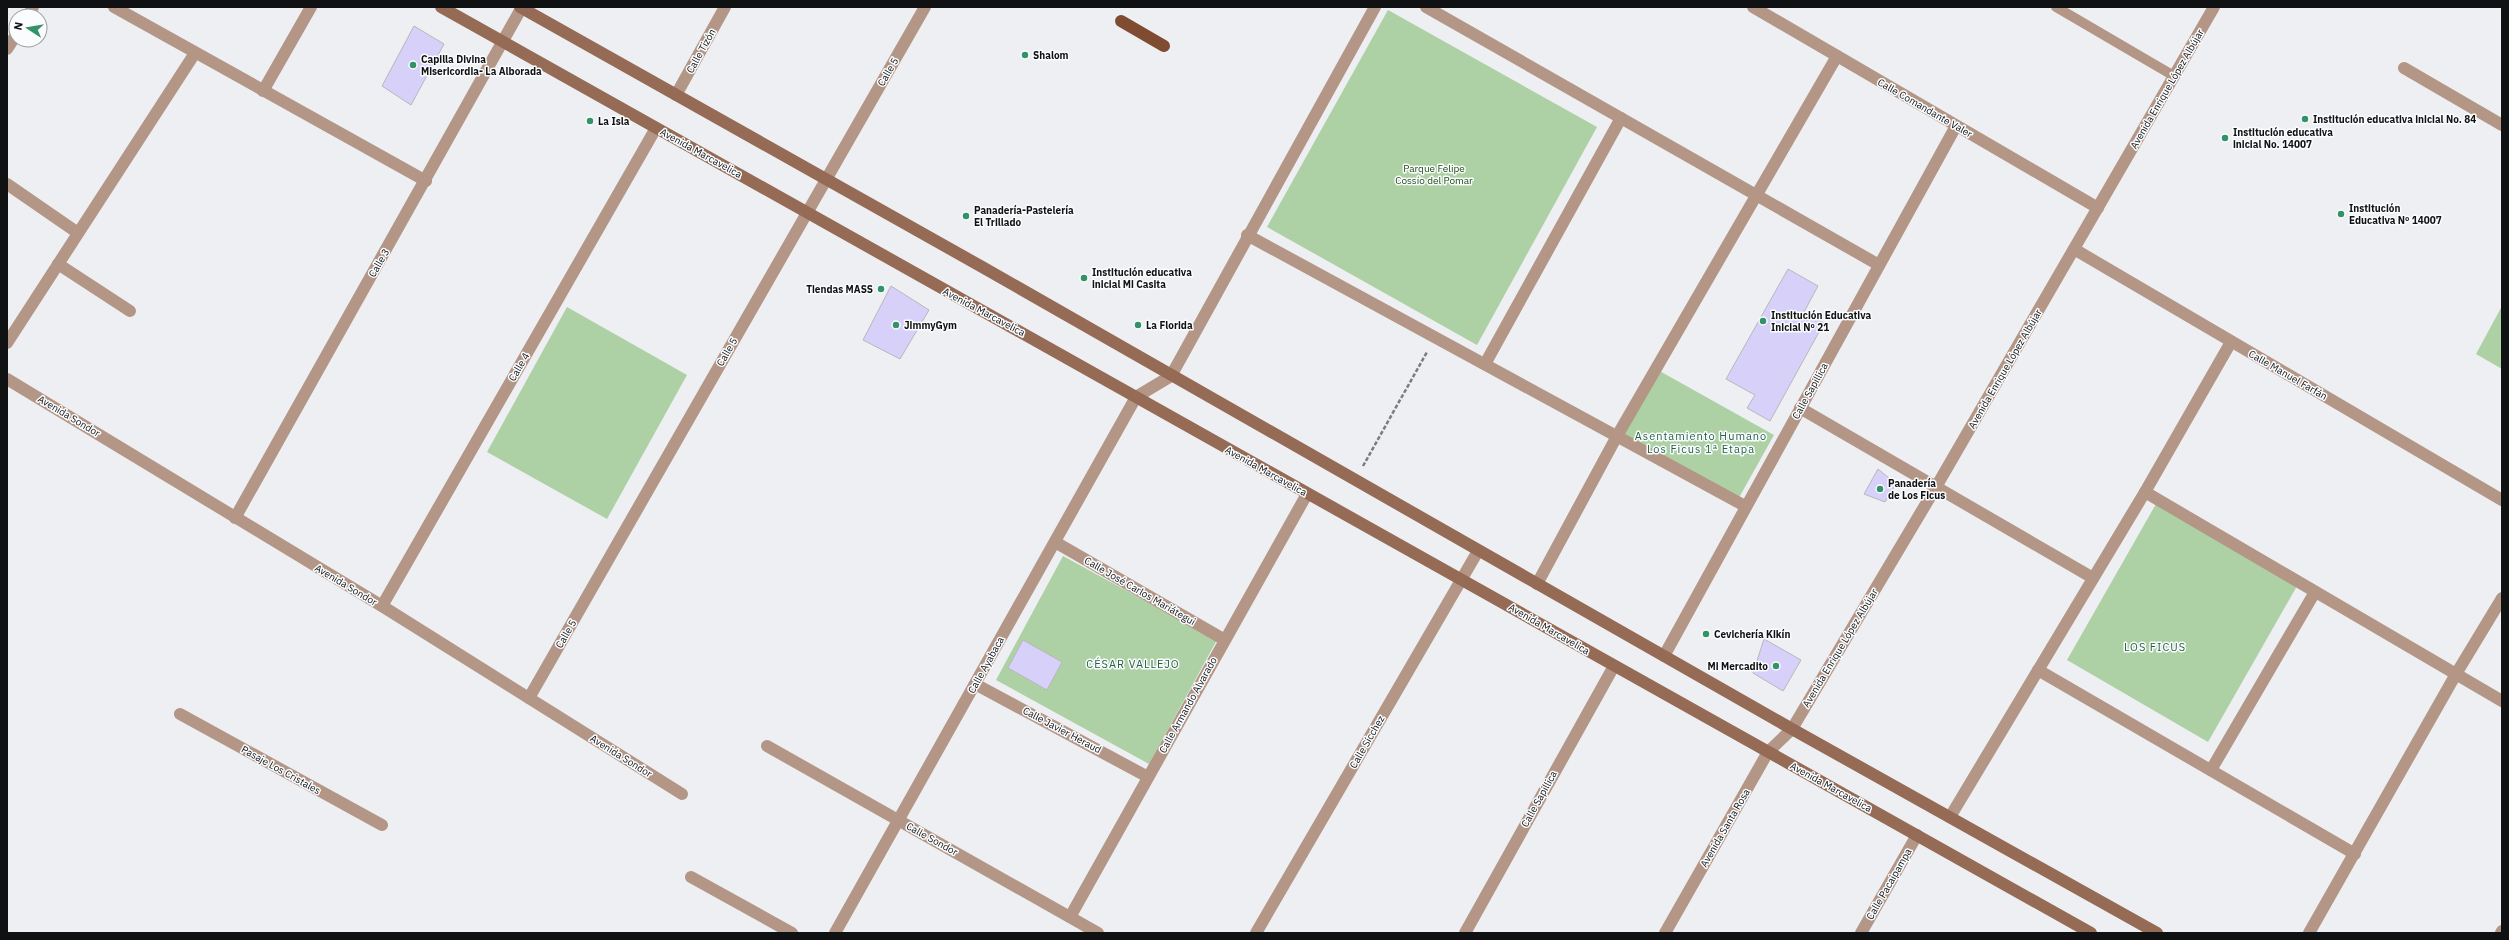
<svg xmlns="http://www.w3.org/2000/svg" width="2509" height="940" font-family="'IBM Plex Sans',sans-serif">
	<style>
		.park { fill: #add1a4 }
		.building { fill: #d7d0f9; stroke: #b7b7bb }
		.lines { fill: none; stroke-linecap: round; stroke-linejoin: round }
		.path { stroke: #7a7c7e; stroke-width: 2.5; stroke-dasharray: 4 2; stroke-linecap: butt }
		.lane { stroke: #b49687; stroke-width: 10 }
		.street { stroke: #b49687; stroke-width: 12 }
		.secondary { stroke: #966b56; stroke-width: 12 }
		.primary { stroke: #7f4c32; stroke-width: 12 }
		.poi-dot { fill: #349168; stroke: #fbfcfe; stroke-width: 1.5 }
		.labels { text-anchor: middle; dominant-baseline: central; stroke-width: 3; stroke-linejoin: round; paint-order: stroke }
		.street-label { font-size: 10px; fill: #101112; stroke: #fbfcfe }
		.poi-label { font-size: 10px; font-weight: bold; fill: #101112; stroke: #fbfcfe; text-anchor: start }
		.park-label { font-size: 10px; fill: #1d4910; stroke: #fbfcfe }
		.neighbourhood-label { font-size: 11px; letter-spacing: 1px; fill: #216145; stroke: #fbfcfe }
	</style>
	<rect width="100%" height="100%" fill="#edeff3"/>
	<!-- park -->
	<g class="park">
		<polygon points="1388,10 1597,127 1477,345 1267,227"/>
		<polygon points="2502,306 2502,369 2476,354"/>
		<polygon points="567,307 687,375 607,519 487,452"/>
		<polygon points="1656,369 1774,435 1736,503 1621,434"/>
		<polygon points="2156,504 2297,586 2208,742 2067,660"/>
		<polygon points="1063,556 1217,640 1149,764 996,680"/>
	</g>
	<!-- building -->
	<g class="building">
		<polygon points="414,26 444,44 411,105 382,86"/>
		<polygon points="1788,269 1818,286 1804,312 1824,323 1770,421 1747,408 1755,395 1726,379"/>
		<polygon points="891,286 929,310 900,359 863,340"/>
		<polygon points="1878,469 1896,484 1885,502 1864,494"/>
		<polygon points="1764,639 1801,660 1783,691 1753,673"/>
		<polygon points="1023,640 1062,662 1047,690 1008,668"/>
	</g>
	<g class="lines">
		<!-- path -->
		<polyline class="path" points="1363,466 1427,352"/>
		<!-- lane -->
		<polyline class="lane" points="2056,7 2174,76"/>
		<!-- street -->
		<g class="street">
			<polyline points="114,7 426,181"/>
			<polyline points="1426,7 1879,265"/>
			<polyline points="1753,7 2098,208"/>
			<polyline points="28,16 33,7"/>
			<polyline points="7,49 16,35"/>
			<polyline points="2404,68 2502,125"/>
			<polyline points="263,91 311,7"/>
			<polyline points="676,95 725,7"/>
			<polyline points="7,184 78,233"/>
			<polyline points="1247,235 1745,506"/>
			<polyline points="2074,249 2502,500"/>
			<polyline points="58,264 130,311"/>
			<polyline points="7,343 195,53"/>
			<polyline points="1485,364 1621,118"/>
			<polyline points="7,379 382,606 682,794"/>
			<polyline points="1800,408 2093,578"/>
			<polyline points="2145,492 2502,701"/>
			<polyline points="235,518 522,7"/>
			<polyline points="1055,542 1225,640"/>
			<polyline points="1537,584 1617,436 1837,56"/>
			<polyline points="382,606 656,128"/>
			<polyline points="1664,656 1956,126"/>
			<polyline points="2038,670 2355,854"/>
			<polyline points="975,684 1148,777"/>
			<polyline points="529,698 925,7"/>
			<polyline points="180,714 382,825"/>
			<polyline points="767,746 1098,933"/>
			<polyline points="2211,770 2315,592"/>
			<polyline points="1950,817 2145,492 2231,342"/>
			<polyline points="691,877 792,933"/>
			<polyline points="1070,917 1307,494"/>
			<polyline points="835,933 1136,397 1171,376 1375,7"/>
			<polyline points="1256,933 1478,551"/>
			<polyline points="1465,933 1614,666"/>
			<polyline points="1665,933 1768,752 1792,729 1936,487 2214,7"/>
			<polyline points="1861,933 1917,835"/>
			<polyline points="2309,933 2456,674 2502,598"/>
			<polyline points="2501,933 2502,931"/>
		</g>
		<!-- secondary -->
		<g class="secondary">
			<polyline points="441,7 2091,933"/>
			<polyline points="520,7 984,268 1792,729 2157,933"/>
		</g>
		<!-- primary -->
		<polyline class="primary" points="1121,21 1164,46"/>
	</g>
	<!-- markers -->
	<g class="poi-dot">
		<circle cx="1025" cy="55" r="4"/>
		<circle cx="413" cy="65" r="4"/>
		<circle cx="2305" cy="119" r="4"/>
		<circle cx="590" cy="121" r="4"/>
		<circle cx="2225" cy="138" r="4"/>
		<circle cx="2341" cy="214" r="4"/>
		<circle cx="966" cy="216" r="4"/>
		<circle cx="1084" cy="278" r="4"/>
		<circle cx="881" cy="289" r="4"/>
		<circle cx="1763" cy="321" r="4"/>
		<circle cx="896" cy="325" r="4"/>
		<circle cx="1138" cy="325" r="4"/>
		<circle cx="1880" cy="489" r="4"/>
		<circle cx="1706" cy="634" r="4"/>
		<circle cx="1776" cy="666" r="4"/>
	</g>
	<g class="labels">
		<!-- street labels -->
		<g class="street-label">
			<text transform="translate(701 51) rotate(-61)">Calle Tizón</text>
			<text transform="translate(888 72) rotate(-60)">Calle 5</text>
			<text transform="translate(2167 89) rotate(-60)">Avenida Enrique López Albújar</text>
			<text transform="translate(1925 108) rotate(30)">Calle Comandante Valer</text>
			<text transform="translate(701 153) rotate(29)">Avenida Marcavelica</text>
			<text transform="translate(379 263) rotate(-60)">Calle 3</text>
			<text transform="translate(984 312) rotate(28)">Avenida Marcavelica</text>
			<text transform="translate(727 352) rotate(-60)">Calle 5</text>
			<text transform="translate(519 367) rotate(-60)">Calle 4</text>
			<text transform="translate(2005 369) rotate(-60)">Avenida Enrique López Albújar</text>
			<text transform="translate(2288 375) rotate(30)">Calle Manuel Farfán</text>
			<text transform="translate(1810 391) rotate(-61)">Calle Sapillica</text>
			<text transform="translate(69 416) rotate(31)">Avenida Sondor</text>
			<text transform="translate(1266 471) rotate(29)">Avenida Marcavelica</text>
			<text transform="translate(346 585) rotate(31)">Avenida Sondor</text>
			<text transform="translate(1140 591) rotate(30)">Calle José Carlos Mariátegui</text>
			<text transform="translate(1549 629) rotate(30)">Avenida Marcavelica</text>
			<text transform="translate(566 634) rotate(-60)">Calle 5</text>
			<text transform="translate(1840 648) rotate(-59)">Avenida Enrique López Albújar</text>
			<text transform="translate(986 665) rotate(-61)">Calle Ayabaca</text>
			<text transform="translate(1188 705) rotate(-61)">Calle Armando Alvarado</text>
			<text transform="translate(1062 730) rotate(28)">Calle Javier Heraud</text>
			<text transform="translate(1367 742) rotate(-60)">Calle Sícchez</text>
			<text transform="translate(621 756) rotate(32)">Avenida Sondor</text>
			<text transform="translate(281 770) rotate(29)">Pasaje Los Cristales</text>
			<text transform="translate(1831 787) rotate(29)">Avenida Marcavelica</text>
			<text transform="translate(1539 799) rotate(-61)">Calle Sapillica</text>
			<text transform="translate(1725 828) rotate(-60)">Avenida Santa Rosa</text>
			<text transform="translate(932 839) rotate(29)">Calle Sondor</text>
			<text transform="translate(1889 884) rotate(-60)">Calle Pacaipampa</text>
		</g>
		<!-- poi labels -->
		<g class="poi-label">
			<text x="1033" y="55">Shalom</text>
			<text x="421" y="59">Capilla Divina<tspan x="421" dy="12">Misericordia- La Alborada</tspan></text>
			<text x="2313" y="119">Institución educativa inicial No. 84</text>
			<text x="598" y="121">La Isla</text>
			<text x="2233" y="132">Institución educativa<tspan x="2233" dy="12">inicial No. 14007</tspan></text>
			<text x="2349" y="208">Institución<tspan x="2349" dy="12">Educativa Nº 14007</tspan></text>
			<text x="974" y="210">Panadería-Pastelería<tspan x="974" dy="12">El Trillado</tspan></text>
			<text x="1092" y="272">Institución educativa<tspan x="1092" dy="12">inicial Mi Casita</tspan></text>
			<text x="873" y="289" text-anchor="end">Tiendas MASS</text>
			<text x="1771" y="315">Institución Educativa<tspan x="1771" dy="12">Inicial Nº 21</tspan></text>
			<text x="904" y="325">JimmyGym</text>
			<text x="1146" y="325">La Florida</text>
			<text x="1888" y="483">Panadería<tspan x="1888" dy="12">de Los Ficus</tspan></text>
			<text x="1714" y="634">Cevichería Kikín</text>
			<text x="1768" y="666" text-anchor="end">Mi Mercadito</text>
		</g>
		<!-- park labels -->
		<g class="park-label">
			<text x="1434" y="168">Parque Felipe<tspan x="1434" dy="12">Cossío del Pomar</tspan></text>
		</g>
		<!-- neighbourhood labels -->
		<g class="neighbourhood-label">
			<text x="1701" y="436">Asentamiento Humano<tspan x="1701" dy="13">Los Ficus 1ª Etapa</tspan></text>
			<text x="2155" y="647">LOS FICUS</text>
			<text x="1133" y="664">CÉSAR VALLEJO</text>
		</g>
	</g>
	<!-- border -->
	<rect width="2509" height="940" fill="none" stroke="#101112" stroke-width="16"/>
	<!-- north arrow -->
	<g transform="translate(28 28) rotate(282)"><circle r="19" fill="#fbfcfe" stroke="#9d9ea0"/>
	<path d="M0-3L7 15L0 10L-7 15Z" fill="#349168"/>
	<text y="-6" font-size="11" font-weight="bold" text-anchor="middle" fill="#101112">N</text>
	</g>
</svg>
